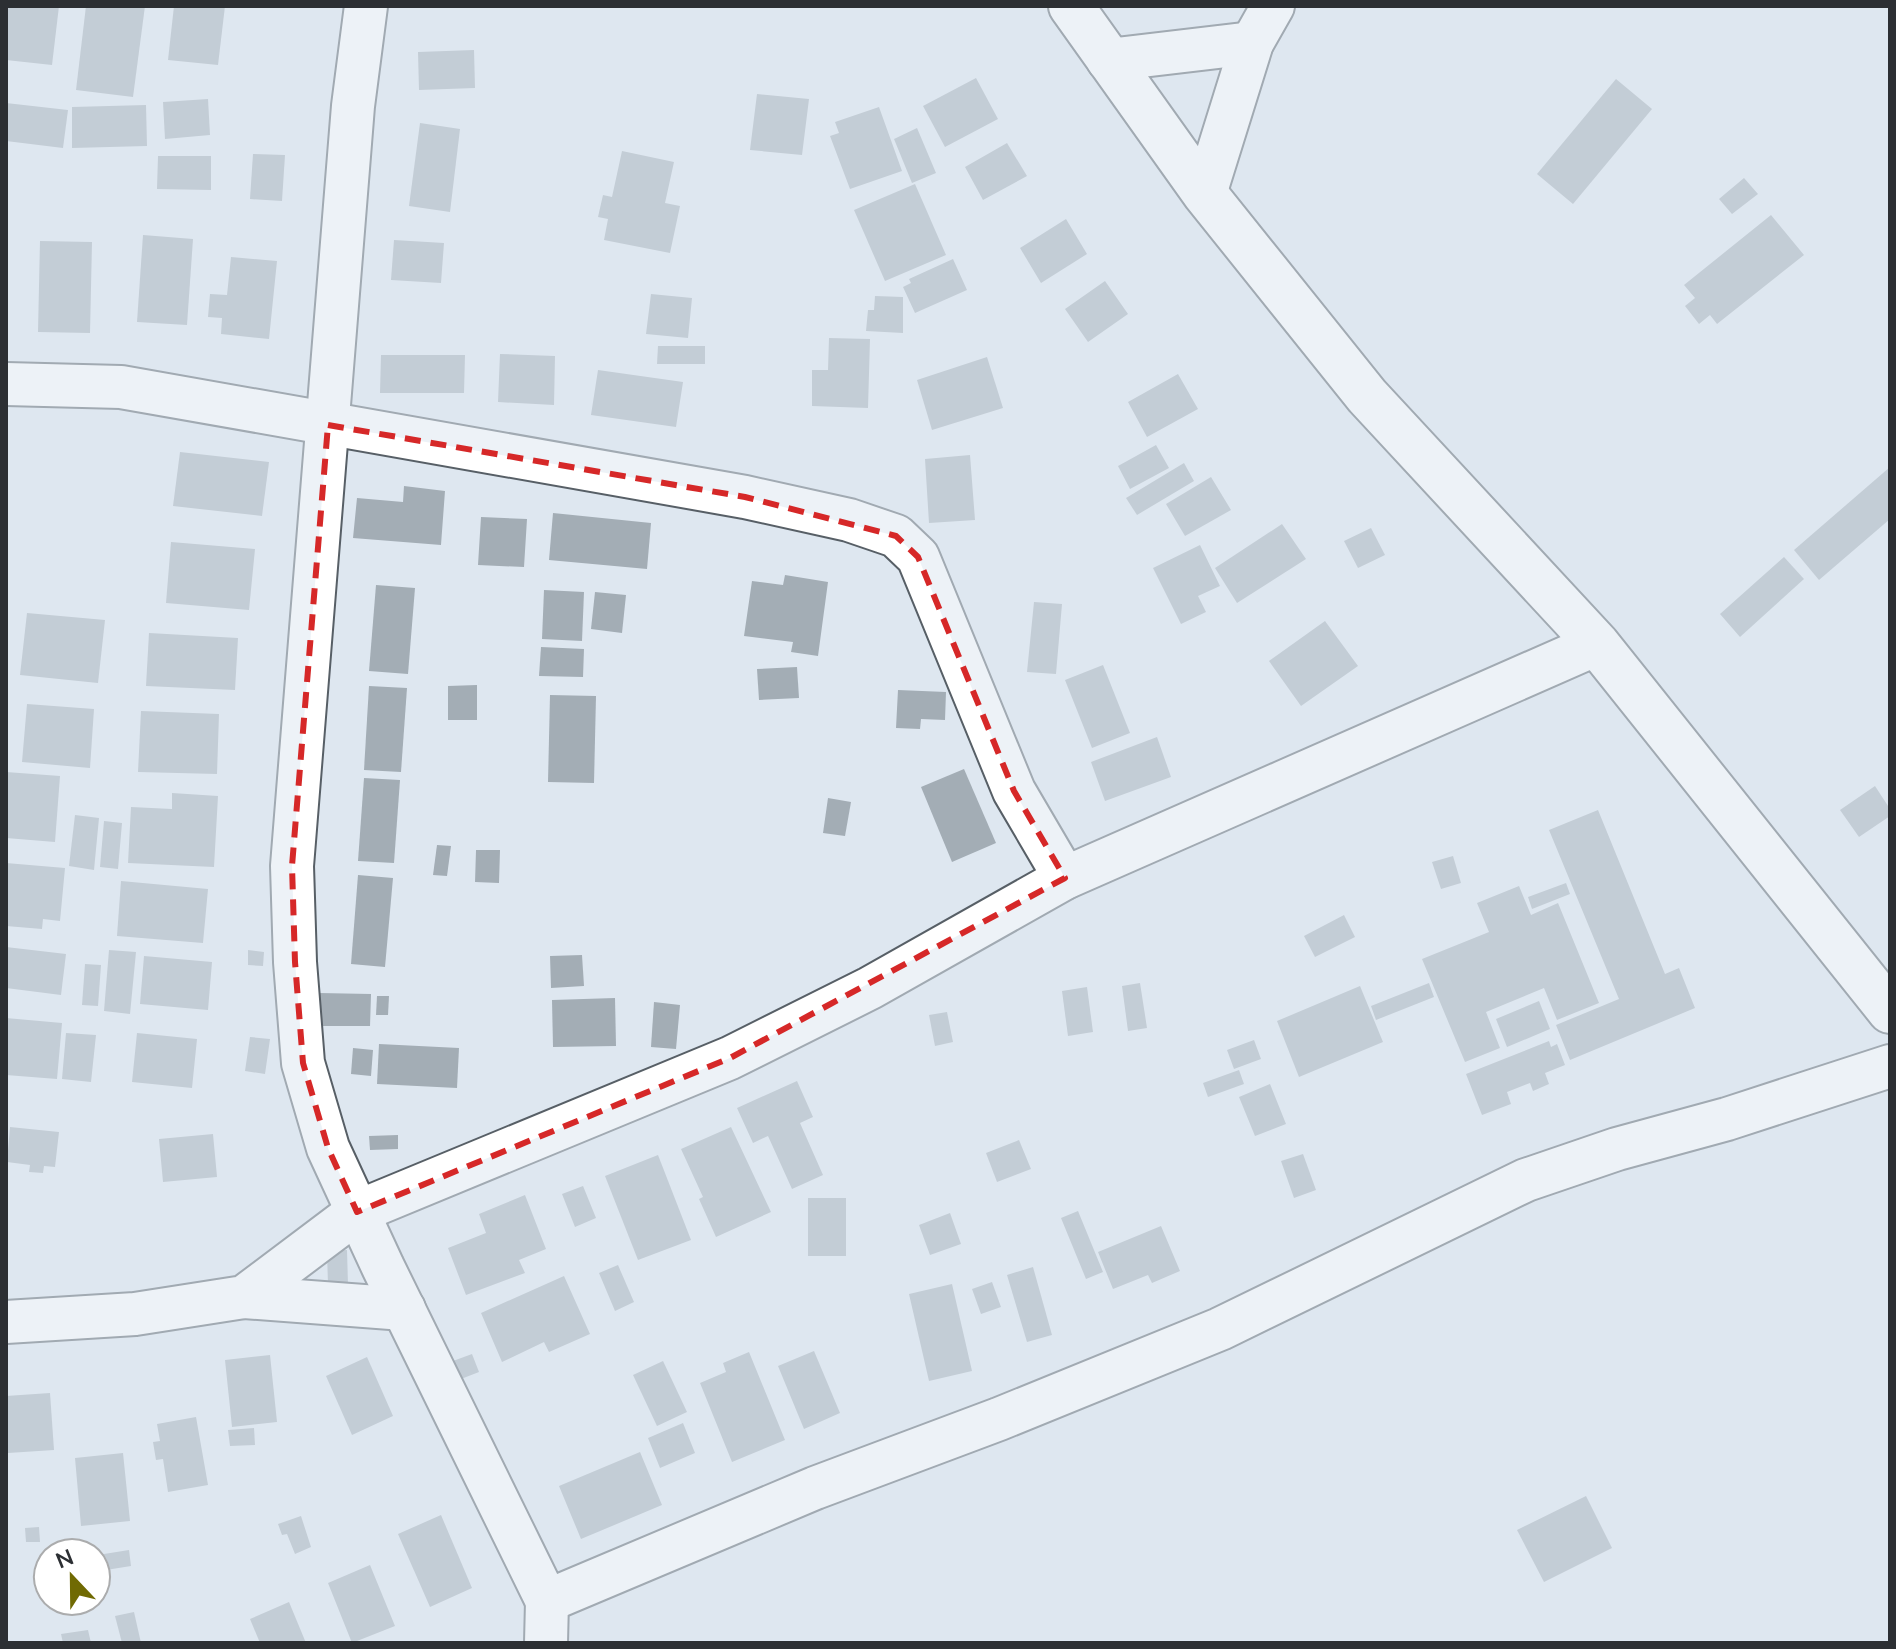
<svg xmlns="http://www.w3.org/2000/svg" width="1896" height="1649" font-family="Mulish,sans-serif">
	<style>
		.building { fill: #a3adb5 }
		.lines { fill: none; stroke-linecap: round; stroke-linejoin: round }
		.minor-casing { stroke: #575f66; stroke-width: 46 }
		.tertiary-casing { stroke: #575f66; stroke-width: 48 }
		.minor { stroke: #fff; stroke-width: 42 }
		.tertiary { stroke: #fff; stroke-width: 44 }
		.marked { fill: none; stroke: #d62828; stroke-width: 6; stroke-dasharray: 16 10; stroke-linejoin: round }
	</style>
	<rect width="100%" height="100%" fill="#dee7f0"/>
	<!-- building -->
	<g class="building">
		<polygon points="8,6 59,6 52,65 6,60"/>
		<polygon points="86,6 145,6 133,97 76,90"/>
		<polygon points="174,6 225,6 218,65 168,60"/>
		<polygon points="474,50 475,88 419,90 418,52"/>
		<polygon points="976,78 998,119 945,147 923,106"/>
		<polygon points="1616,79 1652,109 1573,204 1537,174"/>
		<polygon points="757,94 809,99 802,155 750,150"/>
		<polygon points="208,99 210,135 165,139 163,102"/>
		<polygon points="6,103 68,110 63,148 6,141"/>
		<polygon points="146,105 147,146 72,148 72,107"/>
		<polygon points="879,107 902,171 850,189 830,136 839,133 835,122"/>
		<polygon points="420,123 460,129 450,212 409,206"/>
		<polygon points="917,128 936,173 912,183 894,139"/>
		<polygon points="1007,143 1027,176 983,200 965,167"/>
		<polygon points="622,151 674,162 665,203 680,206 670,253 604,240 608,219 598,217 603,195 612,197"/>
		<polygon points="253,154 285,155 282,201 250,199"/>
		<polygon points="158,156 211,156 211,190 157,189"/>
		<polygon points="1744,178 1758,194 1732,214 1719,199"/>
		<polygon points="915,184 946,255 885,281 854,210"/>
		<polygon points="1771,215 1804,255 1717,324 1710,315 1699,324 1685,306 1695,298 1684,285"/>
		<polygon points="1066,219 1087,254 1041,283 1020,248"/>
		<polygon points="143,235 193,239 187,325 137,322"/>
		<polygon points="394,240 444,243 441,283 391,280"/>
		<polygon points="40,241 92,242 90,333 38,332"/>
		<polygon points="231,257 277,261 269,339 221,334 222,318 208,317 210,294 227,295"/>
		<polygon points="953,259 967,290 915,313 903,287 911,283 909,279"/>
		<polygon points="1105,281 1128,314 1088,342 1065,309"/>
		<polygon points="651,294 692,298 688,338 646,334"/>
		<polygon points="875,296 903,297 903,333 866,331 868,310 874,310"/>
		<polygon points="829,338 870,339 868,408 812,406 812,370 828,370"/>
		<polygon points="658,346 705,346 705,364 657,364"/>
		<polygon points="500,354 555,356 554,405 498,402"/>
		<polygon points="381,355 465,355 464,393 380,393"/>
		<polygon points="987,357 1003,408 932,430 917,380"/>
		<polygon points="598,370 683,382 676,427 591,415"/>
		<polygon points="1178,374 1198,409 1147,437 1128,402"/>
		<polygon points="1156,445 1169,468 1130,489 1118,466"/>
		<polygon points="180,452 269,462 262,516 173,506"/>
		<polygon points="970,455 975,520 929,523 925,459"/>
		<polygon points="1184,463 1194,481 1137,515 1126,498"/>
		<polygon points="1890,467 1890,519 1819,580 1794,550"/>
		<polygon points="1211,477 1231,510 1185,536 1166,504"/>
		<polygon points="404,486 445,491 441,545 353,538 357,498 403,502"/>
		<polygon points="553,513 651,523 647,569 549,560"/>
		<polygon points="481,517 527,519 524,567 478,565"/>
		<polygon points="1282,524 1306,559 1237,603 1215,568"/>
		<polygon points="1371,528 1385,555 1358,568 1344,541"/>
		<polygon points="171,542 255,549 249,610 166,603"/>
		<polygon points="1200,545 1220,586 1198,596 1206,612 1181,624 1153,568"/>
		<polygon points="1784,557 1804,579 1740,637 1720,614"/>
		<polygon points="785,575 828,582 818,656 791,652 793,642 744,636 752,581 783,585"/>
		<polygon points="376,585 415,588 408,674 369,671"/>
		<polygon points="544,590 584,592 582,641 542,639"/>
		<polygon points="595,592 626,595 622,633 591,629"/>
		<polygon points="1034,602 1062,604 1056,674 1027,672"/>
		<polygon points="27,613 105,620 98,683 20,675"/>
		<polygon points="1325,621 1358,666 1301,706 1269,661"/>
		<polygon points="149,633 238,638 235,690 146,686"/>
		<polygon points="541,647 584,649 583,677 539,676"/>
		<polygon points="1103,665 1130,733 1092,748 1065,680"/>
		<polygon points="797,667 799,698 759,700 757,669"/>
		<polygon points="477,685 477,720 448,720 448,686"/>
		<polygon points="369,686 407,688 401,772 364,770"/>
		<polygon points="898,690 946,692 945,720 921,719 920,729 896,728"/>
		<polygon points="550,695 596,696 594,783 548,782"/>
		<polygon points="27,704 94,709 90,768 22,762"/>
		<polygon points="141,711 219,714 217,774 138,772"/>
		<polygon points="1157,737 1171,777 1105,801 1091,762"/>
		<polygon points="964,769 996,843 952,862 921,787"/>
		<polygon points="6,772 60,776 55,842 6,838"/>
		<polygon points="364,778 400,780 394,863 358,861"/>
		<polygon points="1875,786 1890,809 1890,816 1859,837 1840,810"/>
		<polygon points="172,793 218,796 214,867 128,863 131,807 172,809"/>
		<polygon points="828,798 851,802 845,836 823,833"/>
		<polygon points="1598,810 1665,974 1679,968 1695,1008 1570,1060 1556,1025 1619,999 1549,830"/>
		<polygon points="75,815 99,818 94,870 69,866"/>
		<polygon points="104,821 122,823 118,869 100,867"/>
		<polygon points="437,845 451,846 447,876 433,875"/>
		<polygon points="476,850 500,850 499,883 475,882"/>
		<polygon points="1453,856 1461,883 1441,889 1432,862"/>
		<polygon points="6,863 65,868 60,921 43,919 42,929 6,926"/>
		<polygon points="358,875 393,878 385,967 351,964"/>
		<polygon points="121,881 208,889 203,943 117,936"/>
		<polygon points="1566,883 1570,894 1532,909 1528,897"/>
		<polygon points="1519,886 1531,915 1558,903 1599,1003 1557,1020 1544,988 1486,1012 1500,1048 1465,1062 1422,959 1489,932 1477,903"/>
		<polygon points="1344,915 1355,937 1315,957 1304,936"/>
		<polygon points="6,947 66,954 61,995 6,988"/>
		<polygon points="109,950 136,952 130,1014 104,1011"/>
		<polygon points="248,950 264,952 263,966 248,965"/>
		<polygon points="582,955 584,986 551,988 550,956"/>
		<polygon points="144,956 212,962 208,1010 140,1004"/>
		<polygon points="85,964 101,965 98,1006 82,1005"/>
		<polygon points="1140,983 1147,1028 1128,1031 1122,986"/>
		<polygon points="1429,983 1434,997 1376,1020 1371,1006"/>
		<polygon points="1360,986 1383,1042 1299,1077 1277,1021"/>
		<polygon points="1087,987 1093,1032 1068,1036 1062,991"/>
		<polygon points="319,993 371,994 370,1026 319,1026"/>
		<polygon points="377,996 389,996 388,1015 376,1015"/>
		<polygon points="615,998 616,1046 553,1047 552,1000"/>
		<polygon points="1539,1001 1550,1029 1507,1047 1496,1019"/>
		<polygon points="654,1002 680,1005 676,1049 651,1047"/>
		<polygon points="947,1012 953,1042 935,1046 929,1015"/>
		<polygon points="6,1018 62,1023 57,1079 6,1075"/>
		<polygon points="66,1033 96,1035 91,1082 62,1079"/>
		<polygon points="137,1033 197,1039 192,1088 132,1082"/>
		<polygon points="250,1037 270,1039 265,1074 245,1071"/>
		<polygon points="1254,1040 1261,1059 1234,1069 1227,1050"/>
		<polygon points="1549,1041 1551,1047 1557,1044 1565,1065 1545,1073 1549,1084 1533,1091 1530,1083 1507,1092 1511,1104 1482,1115 1466,1074"/>
		<polygon points="379,1044 459,1048 457,1088 377,1084"/>
		<polygon points="353,1048 373,1050 371,1076 351,1074"/>
		<polygon points="1239,1070 1244,1084 1208,1097 1203,1083"/>
		<polygon points="797,1081 813,1117 800,1123 823,1175 792,1189 768,1136 753,1143 737,1108"/>
		<polygon points="1270,1084 1286,1124 1255,1136 1239,1097"/>
		<polygon points="10,1127 59,1132 55,1167 44,1166 43,1173 29,1172 30,1165 7,1162"/>
		<polygon points="731,1127 771,1212 716,1237 699,1199 703,1197 681,1149"/>
		<polygon points="213,1134 217,1177 163,1182 159,1139"/>
		<polygon points="398,1135 398,1149 370,1150 369,1136"/>
		<polygon points="1019,1140 1031,1169 997,1182 986,1153"/>
		<polygon points="1303,1154 1316,1190 1294,1198 1281,1161"/>
		<polygon points="658,1155 691,1240 638,1260 605,1176"/>
		<polygon points="583,1186 596,1218 575,1227 562,1194"/>
		<polygon points="525,1195 546,1249 519,1260 525,1273 466,1295 448,1248 486,1233 479,1214"/>
		<rect x="808" y="1198" width="38" height="58"/>
		<polygon points="1078,1211 1103,1272 1086,1279 1061,1218"/>
		<polygon points="950,1213 961,1244 930,1255 919,1225"/>
		<polygon points="1161,1226 1180,1271 1152,1283 1148,1275 1113,1289 1098,1252"/>
		<polygon points="347,1250 348,1285 328,1285 327,1251"/>
		<polygon points="618,1265 634,1302 615,1311 599,1273"/>
		<polygon points="1033,1267 1052,1335 1027,1342 1007,1275"/>
		<polygon points="564,1276 590,1334 549,1352 544,1342 502,1362 481,1313"/>
		<polygon points="992,1282 1001,1307 981,1314 972,1289"/>
		<polygon points="952,1284 972,1371 929,1381 909,1294"/>
		<polygon points="814,1351 840,1413 804,1429 778,1366"/>
		<polygon points="749,1352 785,1440 732,1462 700,1383 726,1372 723,1363"/>
		<polygon points="472,1354 479,1372 461,1379 453,1361"/>
		<polygon points="270,1355 277,1422 232,1427 225,1360"/>
		<polygon points="367,1357 393,1416 352,1435 326,1376"/>
		<polygon points="663,1361 687,1412 657,1426 633,1375"/>
		<polygon points="50,1393 54,1450 8,1453 6,1396"/>
		<polygon points="196,1417 208,1485 168,1492 163,1459 156,1460 153,1442 160,1441 157,1424"/>
		<polygon points="683,1423 695,1453 660,1468 648,1438"/>
		<polygon points="254,1428 255,1445 230,1446 228,1430"/>
		<polygon points="640,1452 662,1505 581,1539 559,1486"/>
		<polygon points="123,1453 130,1521 81,1526 75,1458"/>
		<polygon points="1586,1496 1612,1548 1544,1582 1517,1530"/>
		<polygon points="441,1515 472,1588 430,1607 398,1534"/>
		<polygon points="301,1516 311,1547 295,1554 287,1534 282,1535 278,1524"/>
		<polygon points="39,1527 40,1542 26,1542 25,1528"/>
		<polygon points="129,1550 131,1566 106,1570 104,1554"/>
		<polygon points="370,1565 395,1626 352,1643 328,1583"/>
		<polygon points="289,1602 306,1643 260,1643 250,1619"/>
		<polygon points="134,1612 141,1643 122,1643 115,1616"/>
		<polygon points="88,1630 91,1643 63,1643 61,1634"/>
	</g>
	<g class="lines">
		<!-- minor casing -->
		<g class="minor-casing">
			<g id="minor">
				<polyline points="366,6 353,106 292,866 295,962 303,1063 328,1148 383,1267 547,1601"/>
				<polyline points="1108,60 1252,43"/>
				<polyline points="1205,194 1252,43 1273,6"/>
				<polyline points="6,384 121,387 745,497 849,520 896,536 918,557 1014,791 1065,878"/>
				<polyline points="244,1297 404,1309"/>
				<polyline points="6,1322 135,1314 244,1297 357,1212 730,1058 870,988 1065,878 1597,644"/>
				<polyline points="546,1643 547,1601 815,1488 999,1419 1220,1329 1526,1180 1617,1149 1727,1119 1890,1066"/>
			</g>
		</g>
		<!-- tertiary casing -->
		<g class="tertiary-casing">
			<polyline id="tertiary" points="1071,6 1205,194 1367,396 1597,644 1890,1011"/>
		</g>
		<!-- minor -->
		<use href="#minor" class="minor"/>
		<!-- tertiary -->
		<use href="#tertiary" class="tertiary"/>
	</g>
	<!-- marked area -->
	<path d="M0 0H1896V1649H0ZM328,425L745,497L896,536L918,557L1014,791L1065,878L730,1058L357,1212L328,1148L303,1063L295,962L292,866Z" fill="#dee7f0" fill-opacity=".55" fill-rule="evenodd"/>
	<path class="marked" d="M328,425L745,497L896,536L918,557L1014,791L1065,878L730,1058L357,1212L328,1148L303,1063L295,962L292,866Z"/>
	<!-- border -->
	<rect width="1896" height="1649" fill="none" stroke="#2c2f33" stroke-width="16"/>
	<!-- north arrow -->
	<g transform="translate(72 1577) rotate(338)"><circle r="38" fill="#ffffff" stroke="#abacad" stroke-width="2"/>
	<path d="M0-6L14 30L0 20L-14 30Z" fill="#706a03"/>
	<text y="-12" font-size="22" font-weight="bold" text-anchor="middle" fill="#2c2f33">N</text>
	</g>
</svg>
